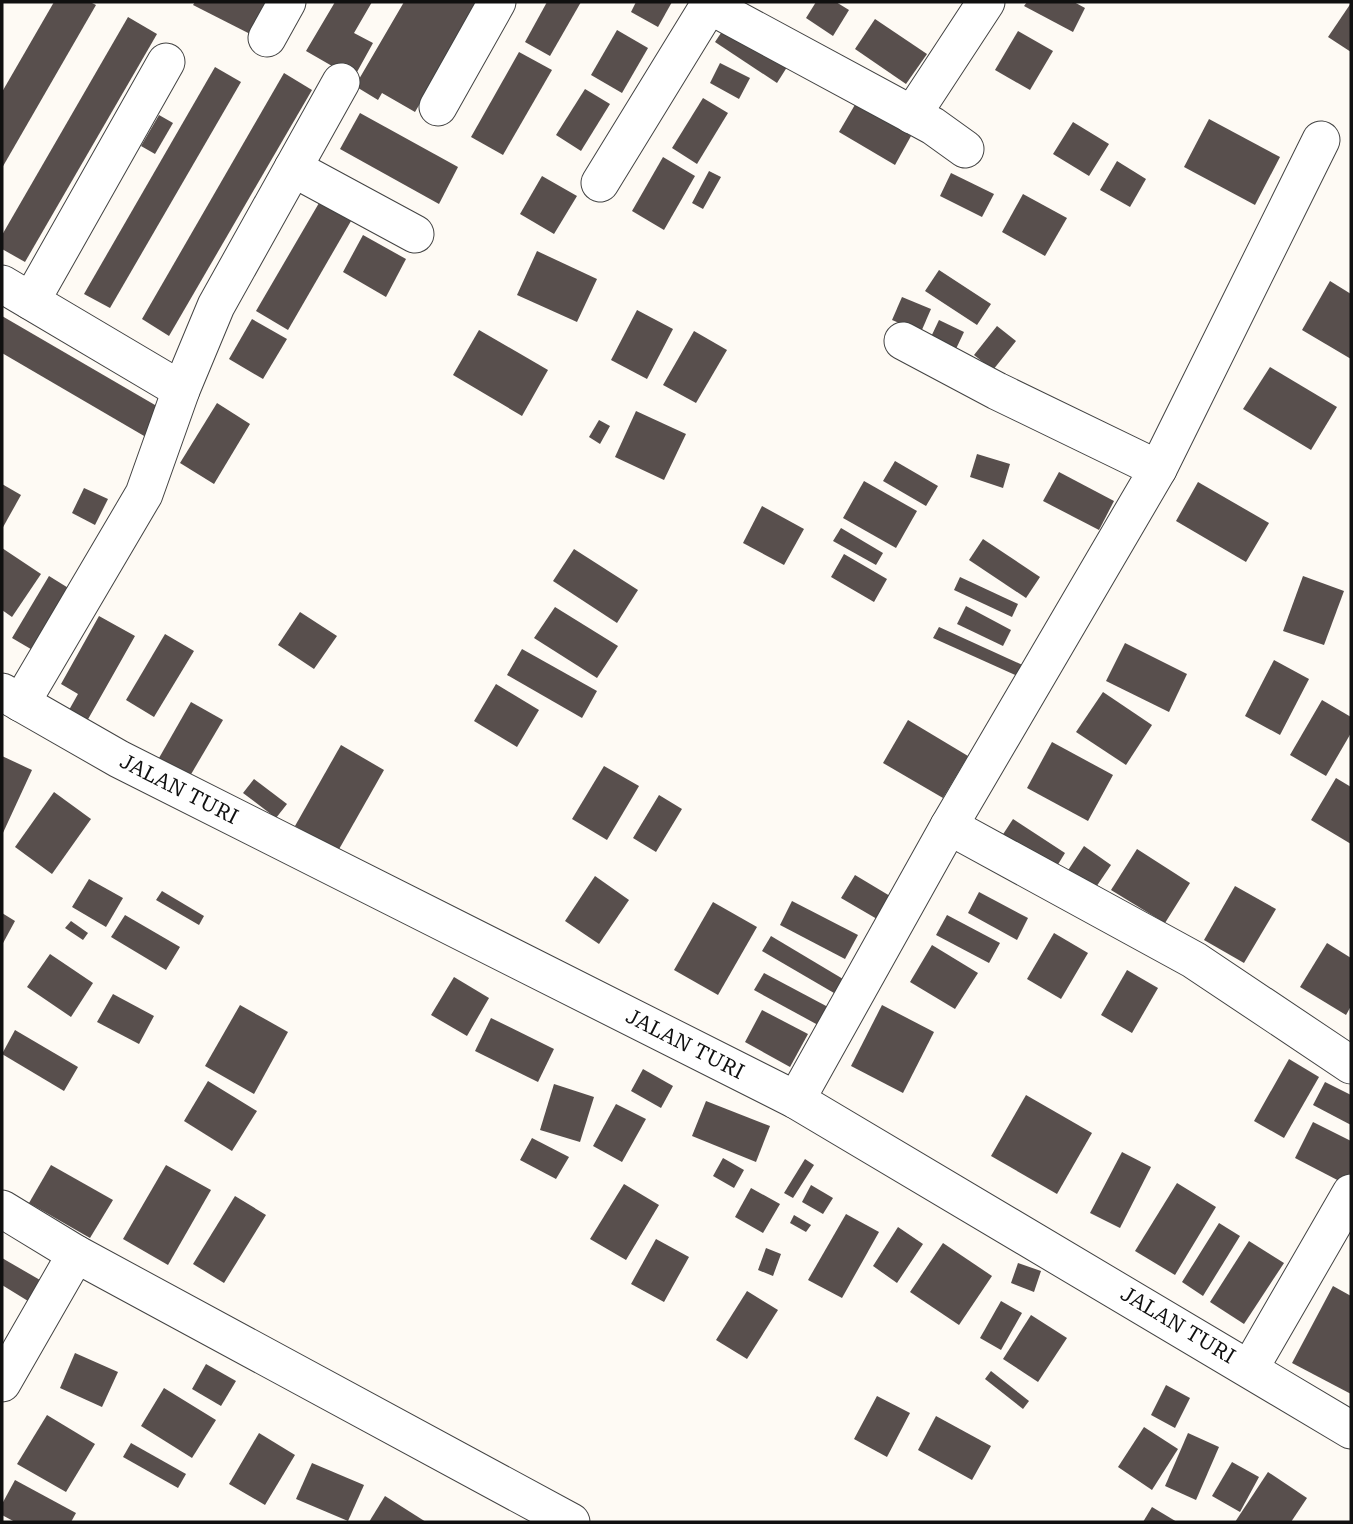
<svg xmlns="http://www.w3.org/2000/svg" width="1353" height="1524" font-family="'Roboto Serif',serif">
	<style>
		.building { fill: #584f4d }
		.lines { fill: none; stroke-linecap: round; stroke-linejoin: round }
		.minor-casing { stroke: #434343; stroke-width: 39 }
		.minor { stroke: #fff; stroke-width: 37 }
		.labels { text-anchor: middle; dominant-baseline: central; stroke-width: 7; stroke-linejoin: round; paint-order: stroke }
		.street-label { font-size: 21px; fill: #101010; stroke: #fff }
	</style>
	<rect width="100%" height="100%" fill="#fefaf4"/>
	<!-- building -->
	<g class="building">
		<polygon points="54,2 90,2 96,5 2,168 2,92"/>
		<polygon points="195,2 274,2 256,37 193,5"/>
		<polygon points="335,2 372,2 354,33 373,43 357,72 342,63 339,70 306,51"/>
		<polygon points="404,2 479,2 415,112 382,93 378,100 355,86"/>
		<polygon points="547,2 581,2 550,56 525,42"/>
		<polygon points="636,2 672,2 658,27 631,12"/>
		<polygon points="816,2 836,2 849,10 833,36 806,18"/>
		<polygon points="1027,2 1074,2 1085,8 1073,32 1024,6"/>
		<polygon points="1351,3 1351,52 1328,37"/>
		<polygon points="128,17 157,34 25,262 2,249 2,235"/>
		<polygon points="875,19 927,54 906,84 855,49"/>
		<polygon points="727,24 789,64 777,83 715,42"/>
		<polygon points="617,30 648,48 622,93 591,75"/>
		<polygon points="1018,31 1053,51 1030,90 995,70"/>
		<polygon points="519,52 552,70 503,155 471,137"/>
		<polygon points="720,63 750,78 739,99 710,83"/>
		<polygon points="215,67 241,82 110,308 84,294"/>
		<polygon points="284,73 312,90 169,336 142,319"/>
		<polygon points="585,89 610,104 581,151 556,135"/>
		<polygon points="703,98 728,113 697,164 672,148"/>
		<polygon points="856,103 911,136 895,165 839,132"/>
		<polygon points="360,113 458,167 439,204 340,149"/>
		<polygon points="159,115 173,123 155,154 141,146"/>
		<polygon points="1209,119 1280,157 1255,205 1184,167"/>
		<polygon points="1073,122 1109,144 1089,176 1053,154"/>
		<polygon points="663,157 695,176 664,230 632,211"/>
		<polygon points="1117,161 1146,179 1130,207 1100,190"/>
		<polygon points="709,171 721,177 703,209 692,203"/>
		<polygon points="951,173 994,194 982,217 940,196"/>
		<polygon points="542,176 577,196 554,234 520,214"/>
		<polygon points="1023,194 1067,218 1045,256 1002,232"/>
		<polygon points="319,203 351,221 288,330 256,311"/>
		<polygon points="363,235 406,259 386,297 343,272"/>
		<polygon points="537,251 597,279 577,322 517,295"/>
		<polygon points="939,270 991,304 977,325 925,291"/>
		<polygon points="1330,281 1351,294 1351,359 1302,330"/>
		<polygon points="902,297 931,309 921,332 892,320"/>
		<polygon points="637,310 673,329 647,379 611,360"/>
		<polygon points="2,316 167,412 151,440 2,353"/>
		<polygon points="252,319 287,339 263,379 229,359"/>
		<polygon points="939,320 964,332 955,351 930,339"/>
		<polygon points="997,326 1016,341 993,370 974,355"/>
		<polygon points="479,330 548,370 522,416 453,375"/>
		<polygon points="694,331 727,350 696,403 663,385"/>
		<polygon points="1270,367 1337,407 1311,450 1243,409"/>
		<polygon points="217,403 250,424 214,484 180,463"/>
		<polygon points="636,411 686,434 664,480 615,457"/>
		<polygon points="599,420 610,426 600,444 589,437"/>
		<polygon points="977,454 1010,464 1003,488 970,477"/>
		<polygon points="895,461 938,486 926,506 883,481"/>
		<polygon points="1059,472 1114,501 1099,530 1043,501"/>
		<polygon points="864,481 917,511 896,548 843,518"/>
		<polygon points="1198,482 1269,523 1246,562 1176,521"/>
		<polygon points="2,484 21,495 2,529"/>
		<polygon points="84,488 108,499 95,525 72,513"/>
		<polygon points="762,506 804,529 784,565 743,543"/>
		<polygon points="841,528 883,553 876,565 833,541"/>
		<polygon points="983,539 1040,577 1026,598 969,560"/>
		<polygon points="2,548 41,574 12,617 2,610"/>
		<polygon points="574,549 638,590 617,623 553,581"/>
		<polygon points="844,554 887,579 874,602 831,577"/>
		<polygon points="49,576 78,594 41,655 12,638"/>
		<polygon points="1303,576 1344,591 1324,645 1283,631"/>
		<polygon points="960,577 1018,604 1012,617 954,590"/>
		<polygon points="966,606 1011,630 1003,646 957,624"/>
		<polygon points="555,607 618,646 597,678 534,638"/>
		<polygon points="300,612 337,636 314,669 278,645"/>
		<polygon points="99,616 135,636 87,721 69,710 78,694 61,684"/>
		<polygon points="939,627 1027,667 1022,678 933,638"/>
		<polygon points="165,634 194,651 154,717 126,700"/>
		<polygon points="1125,643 1187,674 1169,712 1106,681"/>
		<polygon points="522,649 597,691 582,718 507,675"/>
		<polygon points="1274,660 1309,679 1280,735 1245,716"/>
		<polygon points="496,684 539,710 517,747 474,721"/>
		<polygon points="1103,692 1152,725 1126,765 1076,732"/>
		<polygon points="1322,700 1351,717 1351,733 1326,776 1290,755"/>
		<polygon points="191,702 223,720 190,776 159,758"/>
		<polygon points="908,720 968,756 943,798 883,763"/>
		<polygon points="1052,742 1113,775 1088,821 1027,788"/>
		<polygon points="341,745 384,770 338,851 295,826"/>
		<polygon points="2,756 32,770 2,835"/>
		<polygon points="604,766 639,786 607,840 572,819"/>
		<polygon points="1336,778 1351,787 1351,844 1311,820"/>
		<polygon points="254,779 287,804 276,818 243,793"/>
		<polygon points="54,792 91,819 52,874 15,847"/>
		<polygon points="659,795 682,809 656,852 633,838"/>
		<polygon points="1013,819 1065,853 1051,876 998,842"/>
		<polygon points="1084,846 1111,865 1092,893 1065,875"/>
		<polygon points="1137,849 1190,883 1165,923 1111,890"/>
		<polygon points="855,875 890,896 877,919 841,898"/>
		<polygon points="595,876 629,900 599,944 565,921"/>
		<polygon points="89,879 123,898 106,927 72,907"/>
		<polygon points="1235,886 1276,909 1244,963 1204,940"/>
		<polygon points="162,891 204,916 199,925 156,900"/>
		<polygon points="979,892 1028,918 1017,940 968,913"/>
		<polygon points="792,901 858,935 845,959 780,925"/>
		<polygon points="713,902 757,927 718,995 674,970"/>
		<polygon points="2,913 15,921 2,945"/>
		<polygon points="125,915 180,947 166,970 111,937"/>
		<polygon points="947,915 1000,943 989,963 936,935"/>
		<polygon points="71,921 88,933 83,940 65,928"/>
		<polygon points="1054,933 1088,953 1061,999 1027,979"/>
		<polygon points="771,936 843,979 834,993 762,951"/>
		<polygon points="1327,943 1351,958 1351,1006 1346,1015 1300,987"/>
		<polygon points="932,945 978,973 955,1009 910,982"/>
		<polygon points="50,954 93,983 71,1017 27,987"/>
		<polygon points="1127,970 1158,988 1132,1033 1101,1015"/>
		<polygon points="764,973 828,1007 818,1025 754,990"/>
		<polygon points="454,977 489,998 467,1036 431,1015"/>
		<polygon points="113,994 154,1016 139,1044 97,1022"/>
		<polygon points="240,1005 288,1032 254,1094 205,1066"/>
		<polygon points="882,1005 934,1032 903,1093 851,1066"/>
		<polygon points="762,1010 808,1034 790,1067 745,1042"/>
		<polygon points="491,1018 554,1049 538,1082 475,1051"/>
		<polygon points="15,1030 78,1067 64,1091 2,1054"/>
		<polygon points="1289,1059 1319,1077 1284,1138 1254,1121"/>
		<polygon points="643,1069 673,1086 661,1108 631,1091"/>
		<polygon points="208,1081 257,1111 232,1151 184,1121"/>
		<polygon points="1325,1082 1351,1095 1351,1125 1313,1105"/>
		<polygon points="554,1084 594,1097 580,1142 540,1130"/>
		<polygon points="1026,1095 1092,1133 1057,1194 991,1156"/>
		<polygon points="706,1101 770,1126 756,1162 692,1136"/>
		<polygon points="616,1104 646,1119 622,1162 593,1146"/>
		<polygon points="1313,1122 1351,1141 1351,1171 1345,1184 1295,1158"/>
		<polygon points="532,1138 569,1157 556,1179 520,1160"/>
		<polygon points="1122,1152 1151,1167 1120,1228 1090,1213"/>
		<polygon points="723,1158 744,1170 734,1188 713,1176"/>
		<polygon points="805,1159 814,1165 793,1198 784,1193"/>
		<polygon points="51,1165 113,1200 90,1238 29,1203"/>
		<polygon points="166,1165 211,1190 168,1265 123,1239"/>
		<polygon points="1177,1183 1216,1207 1175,1275 1135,1251"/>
		<polygon points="624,1184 659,1205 626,1260 590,1239"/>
		<polygon points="811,1185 833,1198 823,1214 802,1202"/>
		<polygon points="751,1188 780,1204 763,1233 735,1217"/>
		<polygon points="235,1196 266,1215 224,1283 193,1264"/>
		<polygon points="846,1214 879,1232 842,1298 808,1280"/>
		<polygon points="794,1215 811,1225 806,1232 790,1223"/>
		<polygon points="1219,1223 1240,1236 1203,1296 1182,1282"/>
		<polygon points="898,1227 923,1244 897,1283 873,1266"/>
		<polygon points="656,1239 689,1257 664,1302 631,1284"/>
		<polygon points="1249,1241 1284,1263 1244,1324 1210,1302"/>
		<polygon points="943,1243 992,1276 959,1325 910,1292"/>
		<polygon points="766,1248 781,1254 773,1276 758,1270"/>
		<polygon points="2,1258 40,1280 28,1301 2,1285"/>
		<polygon points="1018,1263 1041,1271 1034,1292 1011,1283"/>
		<polygon points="1333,1286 1351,1296 1351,1394 1292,1363"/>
		<polygon points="747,1291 778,1310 747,1359 716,1340"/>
		<polygon points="1001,1301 1022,1313 1001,1350 980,1338"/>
		<polygon points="1031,1315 1067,1338 1038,1382 1003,1359"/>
		<polygon points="75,1353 118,1372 102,1407 60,1388"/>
		<polygon points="206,1364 236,1381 221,1406 192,1389"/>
		<polygon points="991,1371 1029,1401 1023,1409 985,1379"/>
		<polygon points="1166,1385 1190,1398 1175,1428 1151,1415"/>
		<polygon points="164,1388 216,1420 192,1458 141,1426"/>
		<polygon points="877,1396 910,1413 887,1457 854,1439"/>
		<polygon points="47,1415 95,1444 66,1492 17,1464"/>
		<polygon points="936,1416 991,1446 972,1480 918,1450"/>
		<polygon points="1144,1427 1178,1449 1152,1490 1118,1467"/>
		<polygon points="259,1433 295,1455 265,1505 229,1484"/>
		<polygon points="1188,1433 1219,1447 1196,1500 1165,1486"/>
		<polygon points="131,1443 186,1474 178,1488 123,1457"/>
		<polygon points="1232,1462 1259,1477 1240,1512 1212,1496"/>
		<polygon points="312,1463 364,1485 348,1521 296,1499"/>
		<polygon points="1268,1472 1307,1498 1291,1522 1235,1522"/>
		<polygon points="15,1480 76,1513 71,1522 15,1522 2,1515 2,1504"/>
		<polygon points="385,1496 426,1522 369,1522"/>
		<polygon points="1152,1507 1177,1522 1143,1522"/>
	</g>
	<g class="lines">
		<!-- minor casing -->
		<g class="minor-casing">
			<g id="minor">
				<polyline points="709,5 933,126 965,149"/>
				<polyline points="267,38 287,2"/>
				<polyline points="438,107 497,2"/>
				<polyline points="912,115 986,2"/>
				<polyline points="293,168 415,234"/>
				<polyline points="600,183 711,2"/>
				<polyline points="2,284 181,390"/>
				<polyline points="31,301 166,62"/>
				<polyline points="1158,469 1321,140"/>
				<polyline points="2,692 119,759 796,1100 1351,1430"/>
				<polyline points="21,703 144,494 181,390 216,306 341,82"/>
				<polyline points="949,826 1194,960 1351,1065"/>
				<polyline points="796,1100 949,826 1158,469 997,391 903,341"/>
				<polyline points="2,1209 76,1254 571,1522"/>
				<polyline points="1250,1368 1351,1193"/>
				<polyline points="2,1383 76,1254"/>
			</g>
		</g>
		<!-- minor -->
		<use href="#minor" class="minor"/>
	</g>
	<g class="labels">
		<!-- street labels -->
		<g class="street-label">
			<text transform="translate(179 789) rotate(27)">JALAN TURI</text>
			<text transform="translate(685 1044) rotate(27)">JALAN TURI</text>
			<text transform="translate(1178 1325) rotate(31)">JALAN TURI</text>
		</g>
	</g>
	<!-- border -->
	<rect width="1353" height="1524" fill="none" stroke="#101010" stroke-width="7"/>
</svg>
